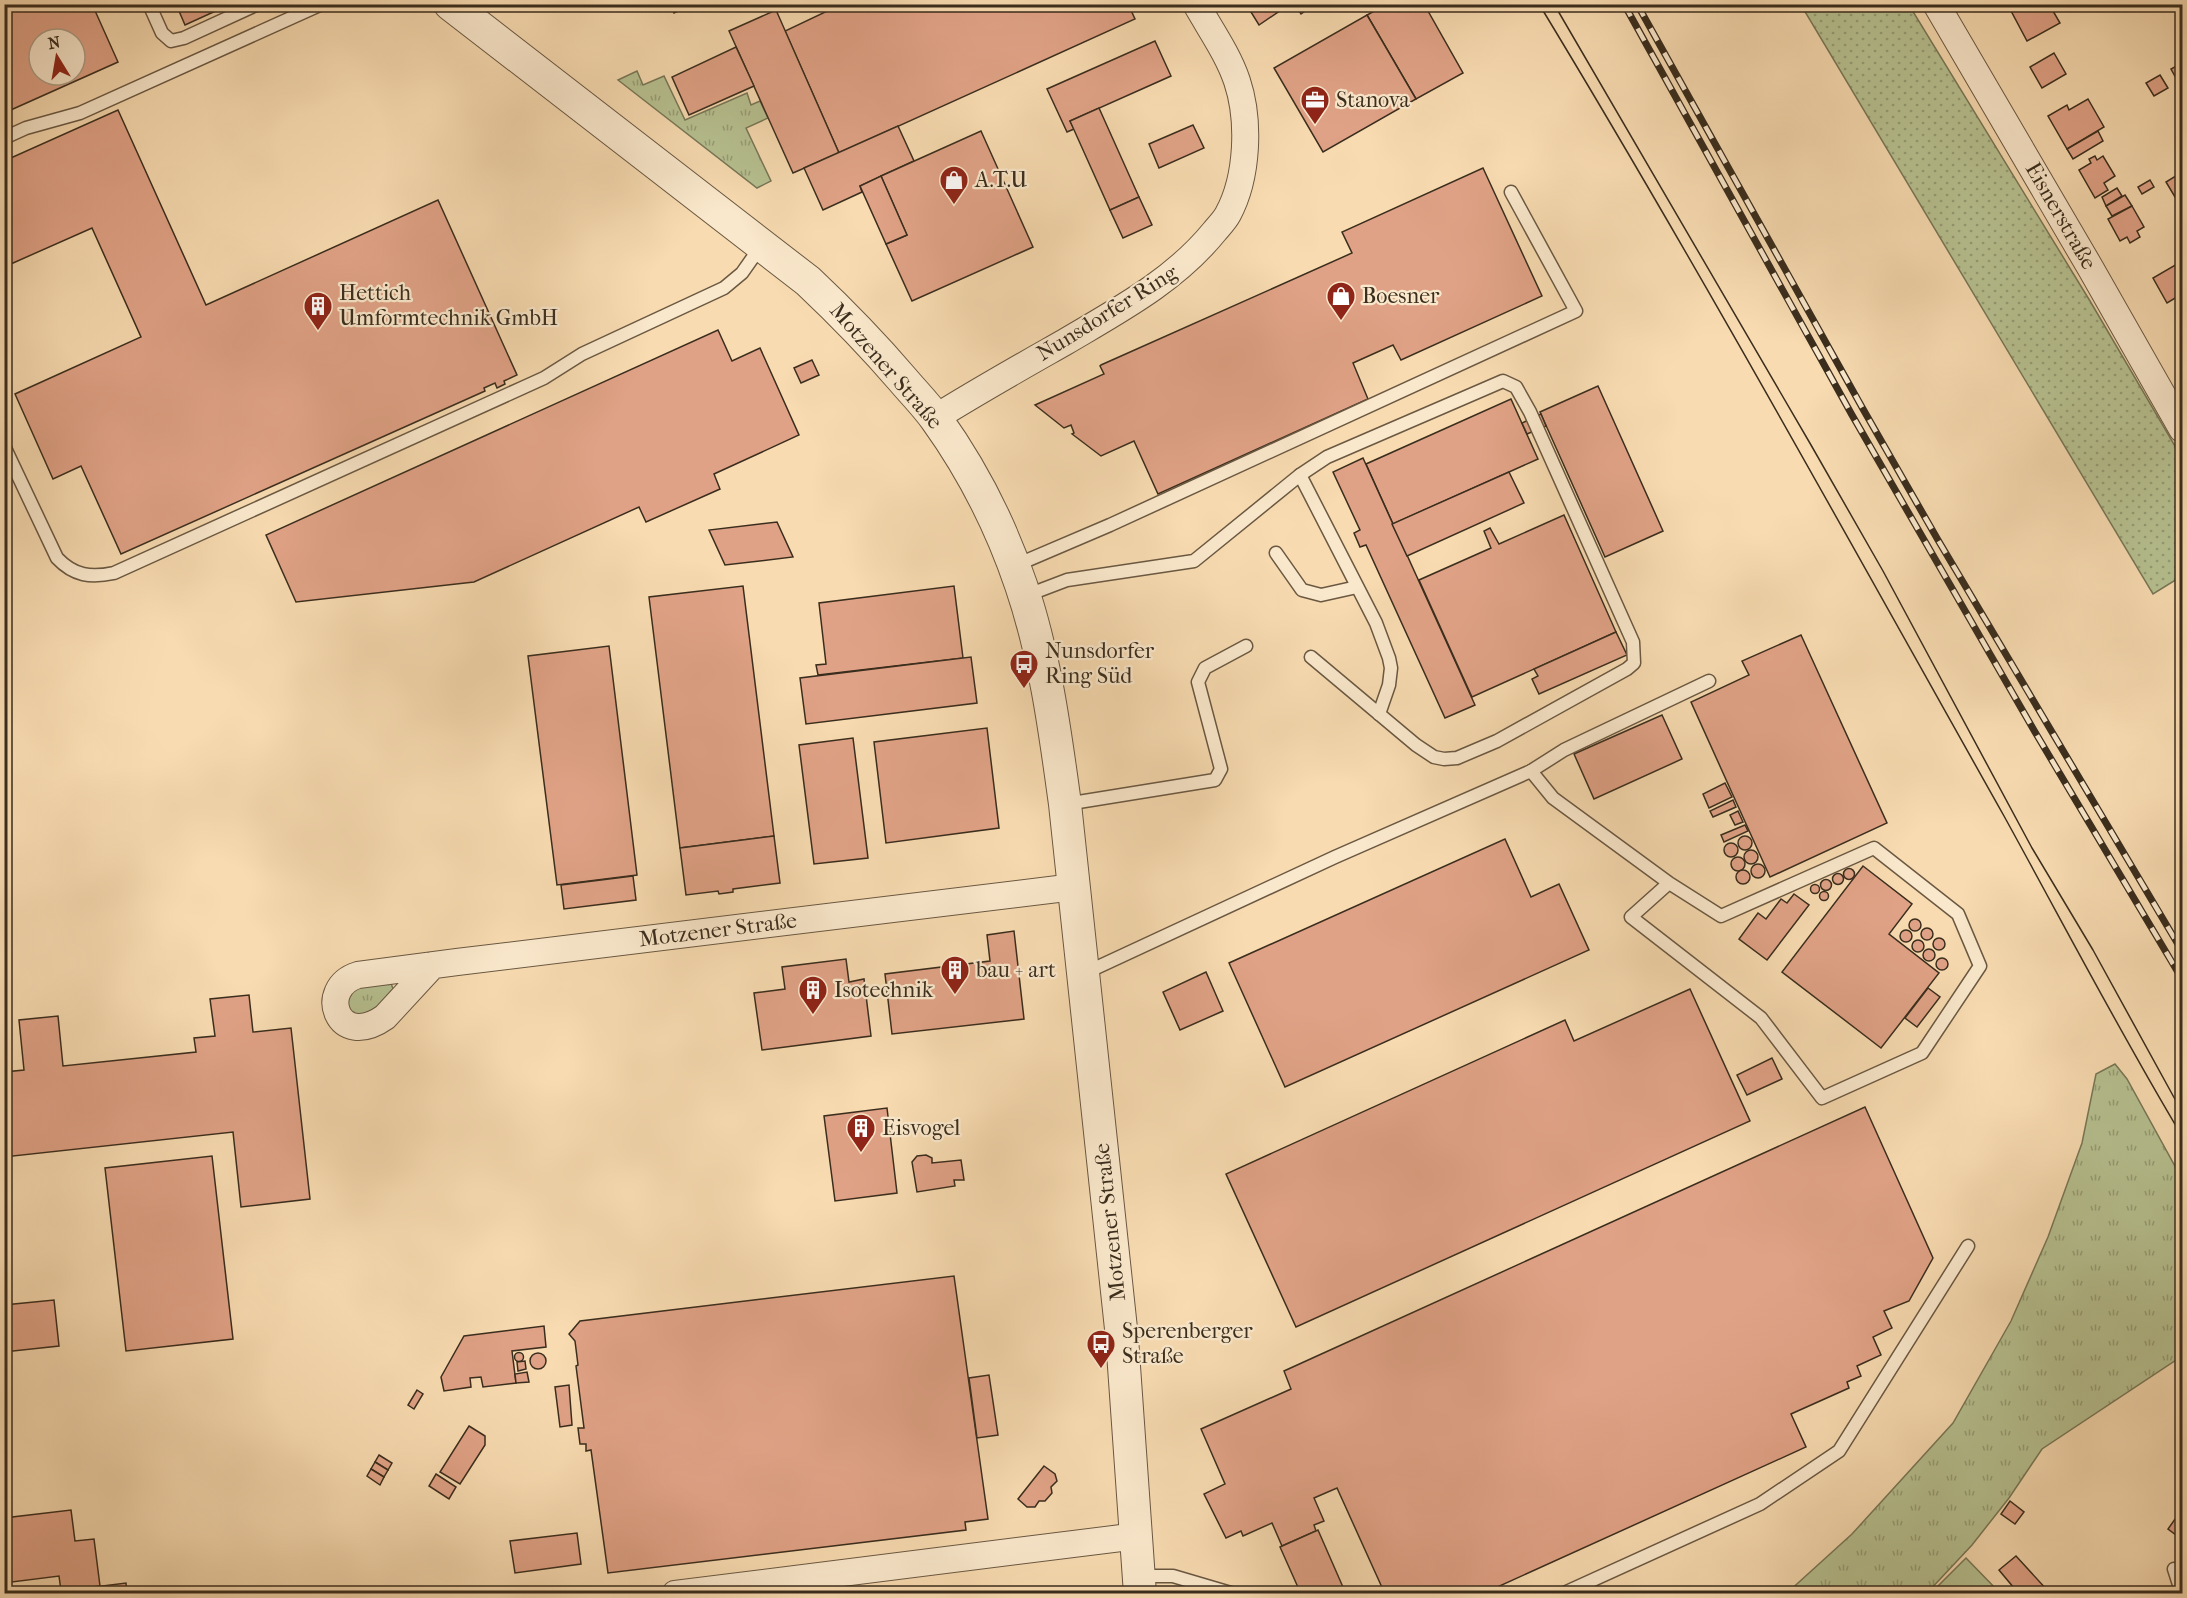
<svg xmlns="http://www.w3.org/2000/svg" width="2187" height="1598" font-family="'IM FELL French Canon',serif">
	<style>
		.grass { fill: url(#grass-tufts); stroke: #787757; stroke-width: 1.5 }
		.garden { fill: url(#garden-dots); stroke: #787757; stroke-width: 1.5 }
		.pitch { fill: #b7c191; stroke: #787757; stroke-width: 1.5 }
		.building { fill: #e0a286; stroke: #3a2d1d; stroke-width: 1.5; fill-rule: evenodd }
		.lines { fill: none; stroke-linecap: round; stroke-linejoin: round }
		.service-casing { stroke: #6a5842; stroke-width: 15 }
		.minor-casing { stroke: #6a5842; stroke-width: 28 }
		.tertiary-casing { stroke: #6a5842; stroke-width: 34 }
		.service { stroke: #fae8cc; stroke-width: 12 }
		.minor { stroke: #fae8cc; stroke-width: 26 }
		.tertiary { stroke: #fae8cc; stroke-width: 32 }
		.tram { stroke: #3a2d1d; stroke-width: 1.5 }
		.rail-casing { stroke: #3a2d1d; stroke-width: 7 }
		.rail { stroke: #fae8cc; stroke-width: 4.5; stroke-dasharray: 14; stroke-linecap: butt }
		.labels { text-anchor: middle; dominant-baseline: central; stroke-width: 4.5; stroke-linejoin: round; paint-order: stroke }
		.poi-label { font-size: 22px; fill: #3a2d1d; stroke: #fae8cc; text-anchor: start }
		.street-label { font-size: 22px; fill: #3a2d1d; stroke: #fae8cc }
	</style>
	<defs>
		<pattern id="grass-tufts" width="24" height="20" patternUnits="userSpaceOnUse" patternTransform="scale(1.5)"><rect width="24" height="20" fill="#b7c191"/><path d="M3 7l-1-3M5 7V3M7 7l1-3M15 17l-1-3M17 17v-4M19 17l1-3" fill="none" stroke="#969d76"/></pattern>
		<pattern id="garden-dots" width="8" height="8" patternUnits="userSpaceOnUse" patternTransform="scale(1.5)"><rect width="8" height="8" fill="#b7c191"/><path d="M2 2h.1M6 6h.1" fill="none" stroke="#969d76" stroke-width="1.8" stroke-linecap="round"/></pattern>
	</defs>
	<rect width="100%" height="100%" fill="#f8dbb1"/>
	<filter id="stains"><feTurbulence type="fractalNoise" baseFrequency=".00333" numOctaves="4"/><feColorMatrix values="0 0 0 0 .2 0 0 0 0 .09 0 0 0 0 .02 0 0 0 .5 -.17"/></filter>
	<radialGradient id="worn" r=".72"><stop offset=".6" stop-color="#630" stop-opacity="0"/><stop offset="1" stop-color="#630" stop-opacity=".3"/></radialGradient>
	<!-- grass -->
	<g class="grass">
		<polygon points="637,71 643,85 664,76 685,120 747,93 751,105 760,101 768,118 746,128 771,181 757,188 618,80"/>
		<polygon points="391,983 393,989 372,1013 357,1016 348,1010 348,993 352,988"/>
		<polygon points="2115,1064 2127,1079 2182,1179 2182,1356 2042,1449 2009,1498 1972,1545 1927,1593 1787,1593 1852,1534 1953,1423 2011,1321 2048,1237 2082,1143 2096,1074"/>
	</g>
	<!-- garden -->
	<polygon class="garden" points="1801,5 1909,5 2090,301 2182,458 2182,576 2153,594"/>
	<!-- pitch -->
	<polygon class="pitch" points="1966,1558 2000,1593 1931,1593"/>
	<!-- building -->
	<g class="building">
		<path d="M92,4L118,62L4,113V5ZM39,39H75V75H39Z"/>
		<polygon points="176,4 231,4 185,25"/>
		<polygon points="670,4 693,4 674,13"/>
		<polygon points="842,4 1128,4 1135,19 839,153 785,31"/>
		<polygon points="1246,4 1290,4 1259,25"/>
		<polygon points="1295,4 1315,4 1301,14"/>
		<polygon points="1387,4 1424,4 1463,73 1416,99 1367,15"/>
		<polygon points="2019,4 2049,4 2060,23 2027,41 2010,9"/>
		<polygon points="776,10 839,153 793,173 729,31"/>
		<polygon points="1367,15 1416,99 1323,152 1274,68"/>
		<polygon points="1155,41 1171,76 1070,121 1074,129 1067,132 1047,89"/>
		<polygon points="736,47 754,86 689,115 672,77"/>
		<polygon points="2054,53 2066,74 2042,88 2030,67"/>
		<polygon points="2182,63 2182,89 2171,69"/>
		<polygon points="2160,75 2168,88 2154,96 2146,83"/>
		<polygon points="2088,99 2104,127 2067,149 2048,116 2067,105 2069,110"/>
		<polygon points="1099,108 1139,197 1110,210 1070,121"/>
		<polygon points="118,110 206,305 438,200 517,375 504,381 505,384 497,388 495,383 484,388 485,391 121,554 81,466 53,479 15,394 141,337 92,228 4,267 4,161"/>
		<polygon points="1193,125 1204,148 1159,168 1149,144"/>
		<polygon points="898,126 914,161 860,186 862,192 823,210 804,168"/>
		<polygon points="981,131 1033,247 912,301 886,244 907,235 881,176"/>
		<polygon points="2098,131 2103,141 2073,159 2067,149"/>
		<polygon points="2095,156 2097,160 2103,156 2115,176 2104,183 2108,190 2095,198 2079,170 2091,163 2089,159"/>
		<polygon points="1483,168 1542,296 1401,360 1393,345 1353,363 1368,399 1158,494 1134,441 1101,456 1072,434 1074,433 1071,425 1064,428 1035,405 1104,374 1100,366 1101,365 1352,253 1342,232"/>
		<polygon points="2182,172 2182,193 2175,197 2166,182"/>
		<polygon points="881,176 907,235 886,244 860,186"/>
		<polygon points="2150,180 2154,187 2142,194 2138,187"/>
		<polygon points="2117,188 2122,196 2106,206 2102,197"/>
		<polygon points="2125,195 2132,206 2112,216 2106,206"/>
		<polygon points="1139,197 1152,225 1123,238 1110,210"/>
		<polygon points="2132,206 2144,227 2137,231 2140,237 2130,243 2127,237 2120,241 2108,219"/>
		<polygon points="2177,264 2182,274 2182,294 2167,303 2153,278"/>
		<polygon points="718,330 732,361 760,348 799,435 714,474 720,489 646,522 639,507 474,582 296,602 266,535"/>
		<polygon points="812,360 819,375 801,383 794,368"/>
		<polygon points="1598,386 1663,531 1605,557 1540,412"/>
		<polygon points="1511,399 1538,459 1393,524 1366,464"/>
		<polygon points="1541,414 1546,426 1527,434 1522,423"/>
		<polygon points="1363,458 1475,705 1445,718 1366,545 1360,547 1354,533 1360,530 1333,472"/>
		<polygon points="1509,472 1524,503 1407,556 1392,524"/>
		<polygon points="1564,515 1616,632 1472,697 1419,580 1491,548 1484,531 1490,528 1499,544"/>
		<polygon points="777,522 793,557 725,565 709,530"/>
		<polygon points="743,586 774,836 680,848 649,597"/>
		<polygon points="954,586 963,658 818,675 816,665 826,664 819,603"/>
		<polygon points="1616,632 1627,655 1539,694 1532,679 1538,676 1534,669"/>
		<polygon points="1801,635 1887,823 1770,877 1691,702 1749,675 1742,661"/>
		<polygon points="609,646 637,875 557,885 528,656"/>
		<polygon points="971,657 977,703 806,724 800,678"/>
		<polygon points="1662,715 1682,759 1594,799 1574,754"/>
		<polygon points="987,728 999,828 886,843 874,742"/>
		<polygon points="853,738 868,858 814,864 799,745"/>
		<polygon points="1725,783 1732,797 1709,808 1703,794"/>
		<polygon points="1733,800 1736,807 1713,817 1710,811"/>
		<polygon points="1738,811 1743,822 1735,825 1730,815"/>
		<polygon points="1745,825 1748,831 1724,842 1721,835"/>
		<polygon points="774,836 780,883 733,889 733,892 719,894 718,891 686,895 680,848"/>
		<circle cx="1745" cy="843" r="7"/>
		<polygon points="1505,839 1531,897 1559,884 1589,950 1285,1087 1229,963"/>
		<circle cx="1731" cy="850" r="7"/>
		<circle cx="1751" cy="857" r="7"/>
		<circle cx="1738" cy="864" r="7"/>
		<circle cx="1758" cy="871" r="7"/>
		<polygon points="1863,866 1912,904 1889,934 1939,973 1881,1048 1782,972"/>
		<circle cx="1849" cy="874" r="5.5"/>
		<circle cx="1743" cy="877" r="7"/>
		<circle cx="1838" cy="879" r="5.5"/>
		<polygon points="633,876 636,900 564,909 561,885"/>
		<circle cx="1826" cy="885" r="5.5"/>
		<circle cx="1815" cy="889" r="4.5"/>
		<circle cx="1824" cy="896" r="4.5"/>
		<polygon points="1794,894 1809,905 1767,960 1739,939 1758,913 1766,919 1781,899 1787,903"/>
		<circle cx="1915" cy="925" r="6"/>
		<circle cx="1927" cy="934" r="6"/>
		<circle cx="1906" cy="936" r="6"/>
		<polygon points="1014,931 1024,1019 892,1034 885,974 990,961 987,935"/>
		<circle cx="1939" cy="944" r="6"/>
		<circle cx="1918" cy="946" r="6"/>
		<circle cx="1929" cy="955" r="6"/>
		<circle cx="1942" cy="964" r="6"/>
		<polygon points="846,959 849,982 864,979 871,1036 762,1050 754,993 785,989 782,967"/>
		<polygon points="1206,972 1223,1011 1180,1030 1163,992"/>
		<polygon points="1928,988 1940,997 1917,1027 1905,1018"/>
		<polygon points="1690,989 1750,1121 1296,1327 1226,1174 1565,1020 1574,1041"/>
		<polygon points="249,995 253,1032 291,1028 310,1199 241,1207 233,1132 4,1157 4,1072 24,1070 19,1020 58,1016 63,1066 196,1052 194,1038 215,1036 210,999"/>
		<polygon points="1772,1058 1782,1079 1747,1095 1737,1075"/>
		<polygon points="1865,1107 1933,1258 1909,1301 1884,1311 1892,1328 1873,1337 1881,1355 1857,1366 1861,1376 1847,1382 1849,1388 1791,1414 1806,1447 1482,1594 1385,1594 1337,1488 1314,1498 1324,1521 1314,1525 1316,1531 1282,1546 1272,1523 1243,1536 1241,1531 1226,1538 1204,1494 1225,1484 1201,1429 1291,1389 1284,1371"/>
		<polygon points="887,1108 897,1193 835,1201 824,1116"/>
		<polygon points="926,1155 932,1158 932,1163 961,1160 964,1180 954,1180 955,1186 917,1192 912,1162 917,1156"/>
		<polygon points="212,1156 233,1339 126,1351 105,1168"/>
		<polygon points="954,1276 988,1519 965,1522 966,1530 608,1573 591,1450 586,1451 586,1444 580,1444 578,1428 584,1428 576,1366 578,1365 575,1341 569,1334 580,1321"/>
		<polygon points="54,1300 59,1346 4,1352 4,1305"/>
		<polygon points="544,1326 546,1347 512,1351 516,1383 483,1387 481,1377 470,1378 471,1387 444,1391 441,1377 464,1336"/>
		<circle cx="519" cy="1357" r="4.5"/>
		<circle cx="538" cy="1361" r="8"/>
		<polygon points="525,1361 526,1369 518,1371 517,1362"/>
		<polygon points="527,1372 529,1382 516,1383 515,1374"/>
		<polygon points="989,1375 998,1435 977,1438 969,1378"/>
		<polygon points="569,1385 572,1425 560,1427 555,1387"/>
		<polygon points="417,1390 423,1394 414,1409 408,1405"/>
		<polygon points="469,1426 485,1436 485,1445 460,1484 440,1472"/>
		<polygon points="379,1455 392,1463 388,1470 375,1462"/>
		<polygon points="375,1462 388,1470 384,1477 371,1469"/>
		<polygon points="1044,1466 1055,1474 1057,1481 1051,1487 1052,1493 1045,1501 1039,1501 1035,1507 1027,1507 1018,1499"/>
		<polygon points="371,1469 384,1477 380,1485 367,1476"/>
		<polygon points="436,1474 456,1487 449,1499 429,1486"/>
		<polygon points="2010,1501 2024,1512 2015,1524 2001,1514"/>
		<polygon points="71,1510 75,1541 94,1539 100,1586 61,1591 59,1576 4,1583 4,1518"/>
		<polygon points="2178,1515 2182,1519 2182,1535 2180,1538 2168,1529"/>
		<polygon points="1318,1530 1346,1594 1301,1594 1280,1547"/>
		<polygon points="577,1533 581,1564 515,1573 510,1541"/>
		<polygon points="2016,1556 2048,1591 2045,1594 2019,1594 1999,1570"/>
		<polygon points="126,1583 127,1594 88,1594 87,1588"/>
		<polygon points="1044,1589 1045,1594 1006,1594"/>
	</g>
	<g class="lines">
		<!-- service casing -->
		<g class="service-casing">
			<g id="service">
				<polyline points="149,4 162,33 171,41 184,38 258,4"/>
				<polyline points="4,138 26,128 80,113 322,4"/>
				<path d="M4,446L57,558C74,576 91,578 114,573L522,388L544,378L582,354L724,288L742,273L761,246"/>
				<polyline points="1300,475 1376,623 1389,658 1391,668 1389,685 1379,714"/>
				<polyline points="1276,553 1302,590 1321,595 1357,587"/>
				<polyline points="1014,566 1110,525 1576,311 1511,192"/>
				<polyline points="1025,596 1067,580 1194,561 1300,475 1327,457 1503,381 1516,387 1530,412 1633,642 1634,663 1627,669 1497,741 1457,758 1444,759 1434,757 1416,745 1311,657"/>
				<polyline points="1531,771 1553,798 1669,883 1721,916 1874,848 1958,914 1980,966 1922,1053 1822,1098 1761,1018 1631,917 1669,883"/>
				<polyline points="1066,804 1215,780 1221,769 1198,682 1205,668 1246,646"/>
				<polyline points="1085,973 1335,857 1531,771 1564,750 1709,681"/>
				<polyline points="2174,1569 2182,1594"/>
				<polyline points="1140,1576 1173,1576 1234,1594"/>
				<polyline points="1562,1594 1760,1504 1839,1451 1968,1246"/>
			</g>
		</g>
		<!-- minor casing -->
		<g class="minor-casing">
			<g id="minor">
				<polyline points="1936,4 2091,269 2182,429"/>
				<path d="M935,418C978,391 1021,367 1065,342C1119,310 1174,281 1214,232C1219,226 1225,220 1228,214C1248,177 1250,120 1237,81C1228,54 1210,29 1196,4"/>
				<path d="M433,965L385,1017C337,1051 316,988 358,975L457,962L1074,887"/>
				<polyline points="675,1594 1137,1536"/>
			</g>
		</g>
		<!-- tertiary casing -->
		<g class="tertiary-casing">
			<path id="tertiary" d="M450,4L808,281C842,313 873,345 903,380C914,393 926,405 936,419C972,469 1001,526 1021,585C1045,655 1055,731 1065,804L1122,1338L1140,1594"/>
		</g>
		<!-- service -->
		<use href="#service" class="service"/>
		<!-- minor -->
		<use href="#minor" class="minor"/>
		<!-- tertiary -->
		<use href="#tertiary" class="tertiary"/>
		<!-- tram -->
		<g class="tram">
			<path d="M1539,4C1701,271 1851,544 2004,816C2063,923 2119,1031 2182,1136"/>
			<polyline points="1554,4 1811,445 1883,571 2032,848 2093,950 2182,1112"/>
		</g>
		<!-- rail casing -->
		<g class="rail-casing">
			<g id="rail">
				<polyline points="1624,4 1852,415 2035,732 2182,979"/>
				<polyline points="1637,4 1863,409 1938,540 2182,951"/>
			</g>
		</g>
		<!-- rail -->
		<use href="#rail" class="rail"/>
	</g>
	<!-- icons -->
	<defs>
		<g id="office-pin" transform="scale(1.5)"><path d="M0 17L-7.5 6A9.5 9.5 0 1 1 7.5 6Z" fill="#8f2418" stroke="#fae8cc"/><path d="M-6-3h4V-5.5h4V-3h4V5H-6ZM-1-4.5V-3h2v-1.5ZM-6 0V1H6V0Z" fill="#fff"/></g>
		<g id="shop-pin" transform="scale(1.5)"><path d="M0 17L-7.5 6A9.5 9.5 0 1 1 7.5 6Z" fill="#8f2418" stroke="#fae8cc"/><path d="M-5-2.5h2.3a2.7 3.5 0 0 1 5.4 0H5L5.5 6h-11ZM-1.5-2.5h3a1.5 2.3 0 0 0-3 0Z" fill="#fff"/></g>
		<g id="building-pin" transform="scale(1.5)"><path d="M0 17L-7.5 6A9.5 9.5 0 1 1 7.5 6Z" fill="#8f2418" stroke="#fae8cc"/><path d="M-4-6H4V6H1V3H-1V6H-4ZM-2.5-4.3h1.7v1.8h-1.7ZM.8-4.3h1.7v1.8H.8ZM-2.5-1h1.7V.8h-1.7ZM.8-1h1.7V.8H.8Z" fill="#fff"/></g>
		<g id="bus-pin" transform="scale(1.5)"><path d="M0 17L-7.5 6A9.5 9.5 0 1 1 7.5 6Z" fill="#8f2418" stroke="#fae8cc"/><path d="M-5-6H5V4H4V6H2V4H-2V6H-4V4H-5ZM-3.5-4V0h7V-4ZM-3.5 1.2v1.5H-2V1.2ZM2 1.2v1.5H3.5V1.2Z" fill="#fff"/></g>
	</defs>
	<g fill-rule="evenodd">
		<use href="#office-pin" x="1315" y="100"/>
		<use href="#shop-pin" x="954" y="180"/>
		<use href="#shop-pin" x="1341" y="296"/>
		<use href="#building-pin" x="318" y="306"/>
		<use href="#bus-pin" x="1024" y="664"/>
		<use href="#building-pin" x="955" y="970"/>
		<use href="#building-pin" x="813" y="990"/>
		<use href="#building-pin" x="861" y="1128"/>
		<use href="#bus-pin" x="1101" y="1344"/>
	</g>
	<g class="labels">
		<!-- poi labels -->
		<g class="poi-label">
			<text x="1336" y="100">Stanova</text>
			<text x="975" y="180">A.T.U</text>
			<text x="339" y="293">Hettich<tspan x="339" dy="25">Umformtechnik GmbH</tspan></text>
			<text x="1362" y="296">Boesner</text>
			<text x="1045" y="651">Nunsdorfer<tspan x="1045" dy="25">Ring Süd</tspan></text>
			<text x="976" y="970">bau + art</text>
			<text x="834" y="990">Isotechnik</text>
			<text x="882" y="1128">Eisvogel</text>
			<text x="1122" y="1331">Sperenberger<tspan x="1122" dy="25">Straße</tspan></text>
		</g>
		<!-- street labels -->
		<g class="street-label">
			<text transform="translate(2061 216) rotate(60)">Eisnerstraße</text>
			<text transform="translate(1107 313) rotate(-32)">Nunsdorfer Ring</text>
			<text transform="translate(886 366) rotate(49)">Motzener Straße</text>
			<text transform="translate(718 930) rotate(-7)">Motzener Straße</text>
			<text transform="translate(1110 1222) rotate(-96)">Motzener Straße</text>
		</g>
	</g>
	<!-- margin -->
	<rect width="2187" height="1598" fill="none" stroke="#f8dbb1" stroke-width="24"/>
	<rect x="6" y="6" width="2175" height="1586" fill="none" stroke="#3a2d1d" stroke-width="3"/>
	<rect x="12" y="12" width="2163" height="1574" fill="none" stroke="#3a2d1d" stroke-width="1.5"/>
	<!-- north arrow -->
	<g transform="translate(57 57) rotate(349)"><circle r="28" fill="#fae8cc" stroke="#ad9d86" stroke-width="1.5"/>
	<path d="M0-4.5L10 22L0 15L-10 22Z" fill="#8f2418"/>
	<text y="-9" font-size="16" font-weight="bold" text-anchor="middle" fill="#3a2d1d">N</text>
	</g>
	<rect width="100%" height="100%" filter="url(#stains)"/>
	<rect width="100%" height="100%" fill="url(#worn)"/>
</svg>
